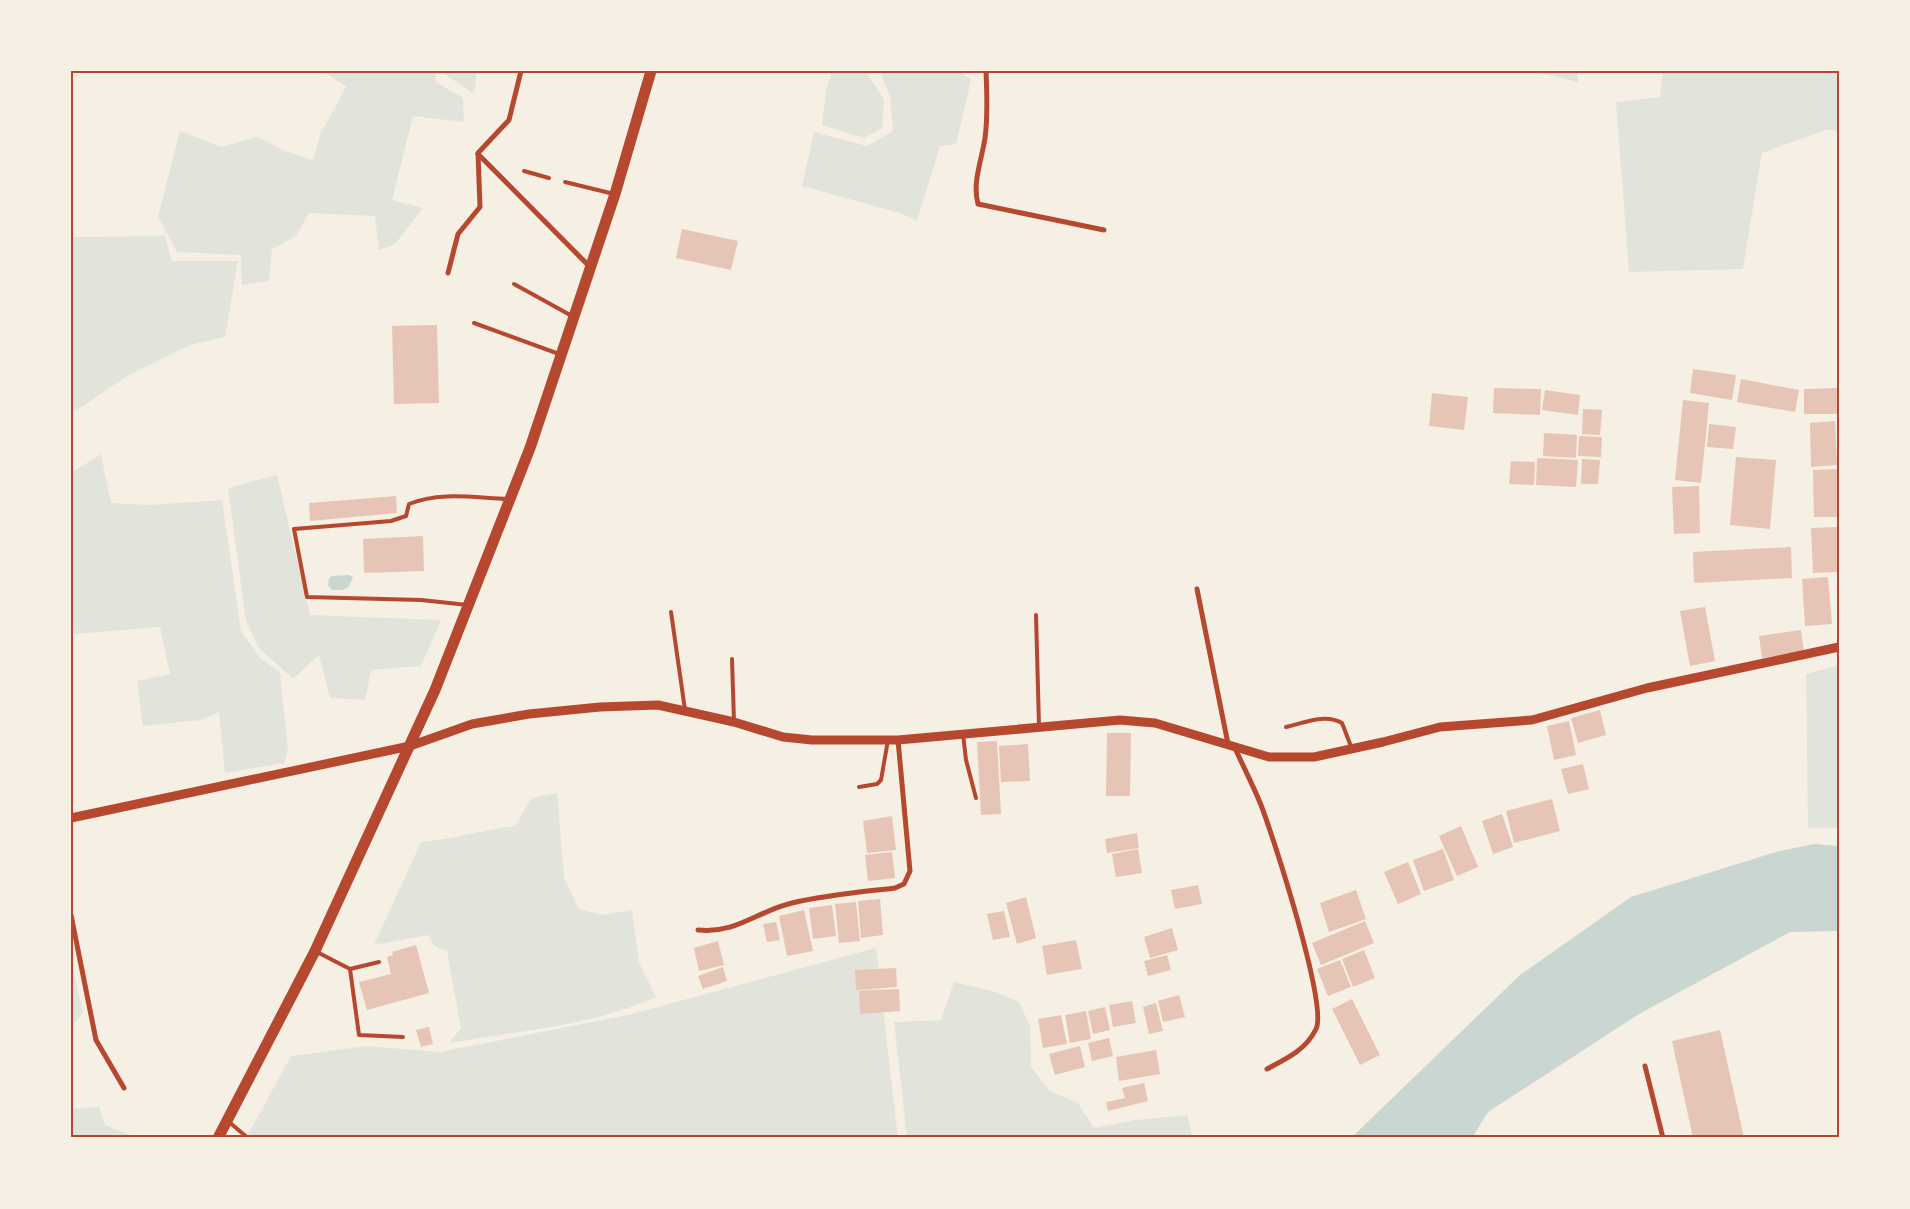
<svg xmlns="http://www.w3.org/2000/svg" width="1910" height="1209" font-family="'Work Sans',sans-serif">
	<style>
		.green { fill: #e2e4dc }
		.water { fill: #c9d6d2 }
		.building { fill: #e6c5b7 }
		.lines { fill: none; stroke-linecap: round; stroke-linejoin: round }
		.service { stroke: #b5482f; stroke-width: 4 }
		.minor { stroke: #b5482f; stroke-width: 5 }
		.tertiary { stroke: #b5482f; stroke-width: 9 }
		.primary { stroke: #b5482f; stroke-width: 11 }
		.neatline { fill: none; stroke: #b5482f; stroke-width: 2 }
	</style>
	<rect width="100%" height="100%" fill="#f6efe4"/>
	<!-- green -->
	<g class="green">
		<polygon points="323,71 435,71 436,82 463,98 464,122 413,116 392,200 423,208 395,244 379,250 375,216 309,213 296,236 272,249 269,281 242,285 241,255 177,252 158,217 180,131 221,147 258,137 285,151 313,160 320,135 346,87"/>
		<polygon points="446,71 477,71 474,94 446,75"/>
		<polygon points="832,71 869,71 868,75 884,100 882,128 864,138 822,125 826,90"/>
		<polygon points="880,71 960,71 971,80 956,144 940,146 917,221 900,213 802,186 814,132 867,146 893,131 890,97"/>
		<polygon points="1531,71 1578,71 1578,82"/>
		<polygon points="1663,71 1839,71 1839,131 1826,130 1762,153 1743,269 1629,272 1616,102 1660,97"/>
		<polygon points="165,236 172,261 238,261 225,337 190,345 127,376 71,414 71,237"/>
		<polygon points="101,454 111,503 148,505 222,500 241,631 261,659 280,672 288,750 284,763 225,773 219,712 200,720 143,726 137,681 170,674 160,627 74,634 71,609 71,473"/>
		<polygon points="277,475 310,615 441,620 421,666 371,670 365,700 330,698 319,655 293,679 259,648 246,621 228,488"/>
		<polygon points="1839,665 1839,828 1808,828 1806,674"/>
		<path d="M557,793L564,878L579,909L602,915L632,910L639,963L656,997C592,1026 518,1031 449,1043L461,1028L447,951L434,946L428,935L374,945L421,842C453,839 483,830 515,826L531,798Z"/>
		<polygon points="876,948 898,1138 246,1138 291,1056 367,1046 440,1052 628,1015"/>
		<polygon points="71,959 83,1013 71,1028"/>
		<polygon points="954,982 996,992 1019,1002 1030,1026 1031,1067 1050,1091 1078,1103 1094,1128 1136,1120 1187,1115 1193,1138 907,1138 894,1022 941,1020"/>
		<polygon points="99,1107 105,1125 137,1138 71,1138 71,1109"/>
	</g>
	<!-- water -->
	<g class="water">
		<polygon points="349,575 353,577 348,588 342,590 332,590 328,585 329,578 332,576"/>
		<polygon points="1814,844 1839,846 1839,931 1790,932 1639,1014 1488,1112 1472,1138 1351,1138 1520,975 1631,897 1776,852"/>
	</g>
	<!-- building -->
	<g class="building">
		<polygon points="682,229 738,241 731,270 676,258"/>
		<polygon points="437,325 439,403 394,404 392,326"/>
		<polygon points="1693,369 1736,375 1732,400 1690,393"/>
		<polygon points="1741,379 1799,390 1795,412 1737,402"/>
		<polygon points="1494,388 1541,389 1540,415 1493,413"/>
		<polygon points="1839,388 1839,414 1804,414 1804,389"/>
		<polygon points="1545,390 1580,395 1578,415 1542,410"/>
		<polygon points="1432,393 1468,397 1464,430 1429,426"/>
		<polygon points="1683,400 1709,403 1701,483 1675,480"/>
		<polygon points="1583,409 1602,410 1600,435 1582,434"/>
		<polygon points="1835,421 1837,465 1811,467 1810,423"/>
		<polygon points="1709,424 1736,427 1733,449 1707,447"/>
		<polygon points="1544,433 1577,435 1576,458 1543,456"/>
		<polygon points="1579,436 1602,437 1601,457 1578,456"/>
		<polygon points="1736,457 1776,460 1770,529 1730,525"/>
		<polygon points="1537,458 1578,460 1576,487 1536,485"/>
		<polygon points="1582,459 1600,460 1598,484 1581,484"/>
		<polygon points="1511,461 1535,462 1534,485 1509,484"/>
		<polygon points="1839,469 1839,517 1814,517 1813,470"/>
		<polygon points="1699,486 1700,533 1674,534 1672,487"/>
		<polygon points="396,496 397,513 310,521 309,503"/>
		<polygon points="1838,527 1839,572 1813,573 1811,528"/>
		<polygon points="423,536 424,571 364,573 363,539"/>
		<polygon points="1791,547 1792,578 1694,583 1693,552"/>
		<polygon points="1828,577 1832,624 1805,626 1802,579"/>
		<polygon points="1705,607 1715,661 1690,666 1680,611"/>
		<polygon points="1801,630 1804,652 1762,658 1759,636"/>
		<polygon points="1600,710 1606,735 1578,743 1571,718"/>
		<polygon points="1569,721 1576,755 1554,760 1547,726"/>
		<polygon points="1107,733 1131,733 1130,796 1106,796"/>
		<polygon points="997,741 1001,814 981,815 977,742"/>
		<polygon points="1028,744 1030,781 1001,782 999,746"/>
		<polygon points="1583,764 1589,789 1568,794 1561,769"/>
		<polygon points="1552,799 1560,831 1514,843 1506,811"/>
		<polygon points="1502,814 1513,847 1493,854 1482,821"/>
		<polygon points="892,816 896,850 867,853 863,821"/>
		<polygon points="1461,826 1478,867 1457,876 1439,836"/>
		<polygon points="1137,833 1139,848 1107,853 1105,839"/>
		<polygon points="1138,849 1142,873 1116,877 1112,854"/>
		<polygon points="1443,849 1454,880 1424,891 1413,860"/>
		<polygon points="892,852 895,878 868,881 865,855"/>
		<polygon points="1408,862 1421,894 1398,904 1384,872"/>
		<polygon points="1198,885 1202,904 1175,909 1171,890"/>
		<polygon points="1356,890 1366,919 1329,932 1320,903"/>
		<polygon points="1026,897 1036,938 1017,944 1006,903"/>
		<polygon points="880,899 883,935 861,938 858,901"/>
		<polygon points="856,902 860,941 839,943 835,904"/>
		<polygon points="832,905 836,936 813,939 809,908"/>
		<polygon points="804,910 813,951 787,956 779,916"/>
		<polygon points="1004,911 1010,937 993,940 987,914"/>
		<polygon points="1365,921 1374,943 1321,965 1312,943"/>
		<polygon points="776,922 780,940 767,942 763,924"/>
		<polygon points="1172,928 1178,950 1150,958 1144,937"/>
		<polygon points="1076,940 1082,969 1047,975 1042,946"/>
		<polygon points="718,941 724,965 699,971 694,948"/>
		<polygon points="416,945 429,993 367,1010 359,982 391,974 387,957 393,955 392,952"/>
		<polygon points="1364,950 1375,978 1353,987 1342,959"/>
		<polygon points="1167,955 1171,970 1148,976 1144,961"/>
		<polygon points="1340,960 1351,987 1328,996 1317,969"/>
		<polygon points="723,967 727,981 703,989 698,976"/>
		<polygon points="896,968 897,987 856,990 855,970"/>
		<polygon points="899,989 900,1011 860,1014 859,991"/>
		<polygon points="1179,995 1185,1017 1163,1022 1158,1001"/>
		<polygon points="1352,999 1380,1055 1360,1065 1332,1009"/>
		<polygon points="1132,1001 1136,1023 1113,1027 1109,1005"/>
		<polygon points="1156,1003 1163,1031 1149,1034 1143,1007"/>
		<polygon points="1105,1007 1110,1030 1093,1034 1088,1011"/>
		<polygon points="1086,1011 1091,1039 1070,1043 1065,1015"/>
		<polygon points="1061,1015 1067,1044 1043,1048 1038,1019"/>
		<polygon points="429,1027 433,1044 421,1047 416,1030"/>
		<polygon points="1720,1030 1744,1138 1693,1138 1672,1041"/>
		<polygon points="1109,1038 1113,1056 1092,1061 1088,1043"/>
		<polygon points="1080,1046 1085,1067 1055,1075 1049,1054"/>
		<polygon points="1156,1050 1160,1074 1119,1081 1116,1057"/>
		<polygon points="1144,1083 1148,1101 1108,1111 1106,1102 1125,1098 1122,1088"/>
	</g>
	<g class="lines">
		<!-- service -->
		<g class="service">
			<polyline points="524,171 549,178"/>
			<polyline points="565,182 614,194"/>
			<polyline points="514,284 572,316"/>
			<polyline points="474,323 559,354"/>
			<path d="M468,605L421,600L307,597L294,529L391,521L406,516L409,504C440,491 476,498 508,499"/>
			<polyline points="671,612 685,710"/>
			<polyline points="1036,615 1039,726"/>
			<polyline points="732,659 734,722"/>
			<path d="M1286,727C1304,723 1325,713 1342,723L1352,749"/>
			<polyline points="963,734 966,760 976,798"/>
			<polyline points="859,787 877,784 881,780 888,740"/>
			<polyline points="317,952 350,969"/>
			<polyline points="379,962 350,969 359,1035 403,1037"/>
			<polyline points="229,1122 248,1138"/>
		</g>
		<!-- minor -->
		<g class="minor">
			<path d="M986,71C987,93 988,117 985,138C982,159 972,183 978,204L1104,230"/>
			<polyline points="478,154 590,267"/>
			<polyline points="448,273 458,234 480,207 478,153 509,120 521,71"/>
			<polyline points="1197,589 1228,744"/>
			<path d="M1234,746C1243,766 1253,785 1261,805C1273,836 1328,1005 1316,1029C1306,1050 1286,1059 1267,1069"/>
			<polyline points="71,915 96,1040 124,1088"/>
			<path d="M698,930C737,934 757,911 792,903C826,895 861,892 895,888L904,884L910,871L898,740"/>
			<polyline points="1645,1066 1663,1138"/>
		</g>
		<!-- tertiary -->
		<polyline class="tertiary" points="71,818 410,746 472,724 529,714 600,707 658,705 734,722 783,737 812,740 898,740 1120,720 1155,723 1269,757 1314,757 1383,742 1440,727 1532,720 1647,688 1839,647"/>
		<!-- primary -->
		<polyline class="primary" points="218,1138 315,951 435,690 530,448 615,194 651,71"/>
	</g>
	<!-- border -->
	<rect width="1910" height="1209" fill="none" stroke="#f6efe4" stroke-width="145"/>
	<rect x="72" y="72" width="1766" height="1064" class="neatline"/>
</svg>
